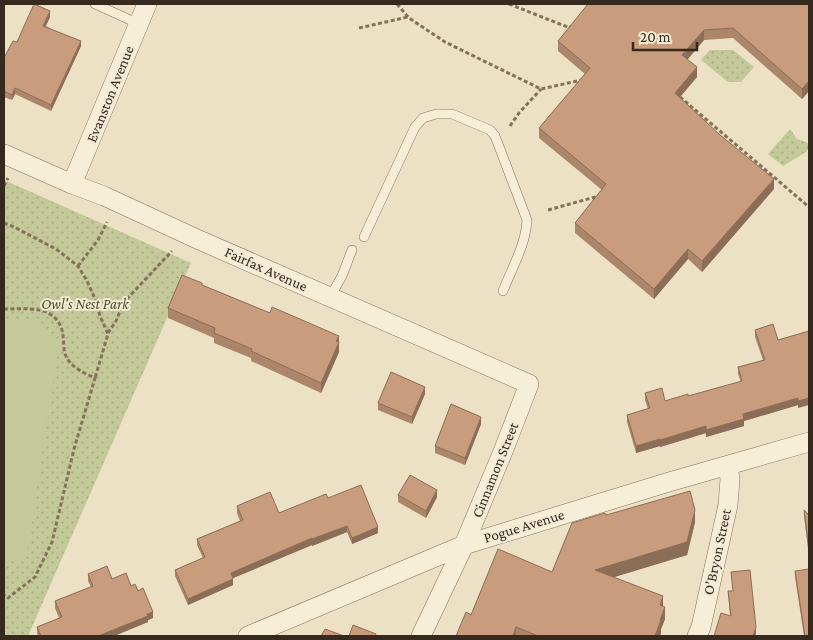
<svg xmlns="http://www.w3.org/2000/svg" width="813" height="640" font-family="'Crimson Pro',serif">
	<style>
		.green { fill: url(#green-dots) }
		.pitch { fill: #c3c999 }
		.lines { fill: none; stroke-linecap: round; stroke-linejoin: round }
		.service-casing { stroke: #86725c; stroke-width: 10 }
		.minor-casing { stroke: #86725c; stroke-width: 20 }
		.path { stroke: #86725c; stroke-width: 3; stroke-dasharray: 4 2.5; stroke-linecap: butt }
		.service { stroke: #f7eed7; stroke-width: 9 }
		.minor { stroke: #f7eed7; stroke-width: 19 }
		.wall { fill: #ac866b }
		.shaded-wall { fill: #8c6d57 }
		.building { fill: #c89c7c; stroke: #8c6d57 }
		.labels { text-anchor: middle; dominant-baseline: central; stroke-width: 4; stroke-linejoin: round; paint-order: stroke }
		.street-label { font-size: 15px; fill: #362a1f; stroke: #f4ebd4 }
		.park-label { font-size: 15px; font-style: italic; fill: #465227; stroke: #f4ebd4 }
	</style>
	<defs>
		<pattern id="green-dots" width="8" height="8" patternUnits="userSpaceOnUse" patternTransform="scale(1.25)"><rect width="8" height="8" fill="#c3c999"/><path d="M2 2h.1M6 6h.1" fill="none" stroke="#a8ad83" stroke-width="1.8" stroke-linecap="round"/></pattern>
	</defs>
	<rect width="100%" height="100%" fill="#ece0c5"/>
	<!-- green -->
	<g class="green">
		<polygon points="710,50 733,50 754,67 741,82 728,82 701,60"/>
		<polygon points="790,129 797,139 806,142 809,145 809,148 806,152 783,166 768,154"/>
		<polygon points="4,180 191,263 28,636 4,636"/>
	</g>
	<!-- pitch -->
	<polygon class="pitch" points="4,321 39,321 59,345 26,559 4,562"/>
	<g class="lines">
		<!-- service casing -->
		<g class="service-casing">
			<g id="service">
				<polyline points="95,4 139,24"/>
				<path d="M364,237L415,127L423,118L436,114H452L490,130L495,136L527,220C526,244 512,268 503,291"/>
				<polyline points="330,297 342,276 352,250"/>
			</g>
		</g>
		<!-- minor casing -->
		<g class="minor-casing">
			<g id="minor">
				<polyline points="4,154 72,184 104,196 197,239 529,384 504,449 464,545 421,636"/>
				<polyline points="72,184 147,4"/>
				<polyline points="248,636 464,545 669,482 809,442"/>
				<polyline points="697,636 701,627 728,505 730,479 728,466"/>
			</g>
		</g>
		<!-- path -->
		<g class="path">
			<polyline points="397,4 409,18 445,42 541,89 582,80"/>
			<polyline points="509,4 570,28 571,26"/>
			<polyline points="359,28 408,17"/>
			<polyline points="680,97 809,207"/>
			<polyline points="510,126 519,113 541,89"/>
			<polyline points="4,186 8,178"/>
			<polyline points="548,210 599,196"/>
			<polyline points="4,223 14,227 56,249 78,266 87,281 96,301 100,316 108,334 95,378"/>
			<polyline points="78,266 98,240 107,222"/>
			<polyline points="96,301 115,303 124,302"/>
			<path d="M4,309C15,309 28,308 39,310C52,312 62,322 63,336C64,343 63,352 67,358C72,368 86,374 95,378L74,449L52,542L35,577L8,598L4,595"/>
			<polyline points="108,333 116,321 124,302 172,251"/>
		</g>
		<!-- service -->
		<use href="#service" class="service"/>
		<!-- minor -->
		<use href="#minor" class="minor"/>
	</g>
	<!-- wall -->
	<g class="wall">
		<polygon points="809,4 809,91 802,99 733,38 704,40 687,60 697,77 679,98 774,189 702,272 688,259 654,299 575,233 575,223 602,190 539,138 539,128 585,74 558,51 558,41"/>
		<polygon points="50,17 46,26 81,46 51,111 15,94 12,100 4,97 4,58"/>
		<polygon points="202,285 270,313 339,336 339,352 321,393 251,361 251,358 214,343 214,338 168,318 168,308"/>
		<polygon points="755,330 778,340 809,331 798,408 798,405 744,421 744,426 706,437 706,433 660,447 660,446 636,453 627,422 627,415 648,409 645,400 645,393 665,401 688,396 741,382 738,374 738,367 763,360 755,337"/>
		<polygon points="425,394 412,424 378,410 378,403"/>
		<polygon points="481,424 465,465 435,453 435,446"/>
		<polygon points="398,495 437,497 426,518 398,502"/>
		<polygon points="328,498 378,533 352,544 347,532 312,546 312,545 233,578 233,585 188,605 175,576 175,570 203,558 197,545 197,539 240,521 237,513 237,506 279,513"/>
		<polygon points="804,510 809,515 809,557 804,516"/>
		<polygon points="606,515 695,522 687,555 613,577 663,606 665,619 661,629 661,633 660,636 456,636 471,615 552,572"/>
		<polygon points="795,571 809,636 804,636 795,577"/>
		<polygon points="731,572 756,633 755,636 714,636 730,616 728,591 733,591"/>
		<polygon points="88,574 112,579 131,586 138,591 153,618 148,620 148,622 114,636 38,636 37,633 37,627 59,618 55,608 55,601 91,587 88,581"/>
	</g>
	<!-- shaded-wall -->
	<g class="shaded-wall">
		<polygon points="50,11 50,17 43,31 43,26"/>
		<polygon points="704,30 704,40 682,66 682,55"/>
		<polygon points="81,41 81,46 51,111 51,105"/>
		<polygon points="697,67 697,77 675,103 675,93"/>
		<polygon points="809,81 809,91 802,99 802,89"/>
		<polygon points="15,88 15,94 12,100 12,95"/>
		<polygon points="774,179 774,189 702,272 702,261"/>
		<polygon points="688,249 688,259 654,299 654,289"/>
		<polygon points="339,336 339,352 321,393 321,383"/>
		<polygon points="425,387 425,394 412,424 412,417"/>
		<polygon points="798,398 798,405 744,421 744,426 706,437 706,430 743,414"/>
		<polygon points="809,398 809,405 798,408 798,401"/>
		<polygon points="481,417 481,424 465,465 465,458"/>
		<polygon points="706,426 706,433 660,447 660,440"/>
		<polygon points="660,439 660,446 636,453 636,446"/>
		<polygon points="437,490 437,497 426,518 426,511"/>
		<polygon points="695,510 695,522 687,555 595,583 595,570"/>
		<polygon points="347,526 347,532 312,546 312,539"/>
		<polygon points="378,527 378,533 352,544 352,538"/>
		<polygon points="312,538 312,545 231,579 231,573"/>
		<polygon points="233,579 233,585 188,605 188,599"/>
		<polygon points="663,596 663,609 660,605"/>
		<polygon points="665,607 665,619 661,629 661,633 660,636 655,636"/>
		<polygon points="153,612 153,618 148,620 148,622 114,636 98,636"/>
		<polygon points="516,627 516,636 513,636"/>
		<polygon points="756,627 756,633 755,636 753,636"/>
	</g>
	<!-- building -->
	<g class="building">
		<polygon points="34,4 50,11 43,26 81,41 51,105 15,88 12,95 4,91 4,58 13,41 17,42"/>
		<polygon points="588,4 809,4 809,81 802,89 733,28 704,30 682,55 697,67 675,93 720,135 774,179 702,261 688,249 654,289 575,223 606,184 539,128 590,68 558,41"/>
		<polygon points="182,275 202,283 202,285 270,313 272,307 339,336 336,341 339,342 321,383 251,351 252,349 214,333 215,328 168,308"/>
		<polygon points="773,324 778,340 809,331 809,398 798,401 798,398 743,414 744,419 706,430 706,426 660,440 660,439 636,446 627,415 650,408 645,393 662,388 665,401 688,394 688,396 742,381 738,367 765,360 755,330"/>
		<polygon points="391,372 425,387 412,417 378,403"/>
		<polygon points="451,404 481,417 465,458 435,446"/>
		<polygon points="410,475 437,490 426,511 398,495"/>
		<polygon points="361,485 378,527 352,538 347,526 312,539 312,538 231,573 233,579 188,599 175,570 205,557 197,539 243,520 237,506 270,492 279,513 326,494 328,498"/>
		<polygon points="690,491 695,510 687,542 595,570 663,596 660,605 665,607 660,620 661,620 655,636 538,636 516,627 513,636 456,636 466,612 471,615 498,549 552,572 572,523 605,513 606,515"/>
		<polygon points="804,510 809,515 809,550"/>
		<polygon points="107,566 112,579 126,573 131,586 135,584 138,591 143,588 153,612 147,614 148,616 98,636 41,636 37,627 62,617 55,601 93,586 88,574"/>
		<polygon points="809,569 809,636 805,636 795,571"/>
		<polygon points="750,570 756,627 753,636 714,636 721,613 731,616 728,591 733,591 731,572"/>
		<polygon points="353,625 376,634 375,636 349,636"/>
		<polygon points="325,629 344,636 321,636"/>
	</g>
	<g class="labels">
		<!-- street labels -->
		<g class="street-label">
			<text transform="translate(110 94) rotate(-68)">Evanston Avenue</text>
			<text transform="translate(266 269) rotate(24)">Fairfax Avenue</text>
			<text transform="translate(495 470) rotate(-68)">Cinnamon Street</text>
			<text transform="translate(524 526) rotate(-17)">Pogue Avenue</text>
			<text transform="translate(717 552) rotate(-78)">O’Bryon Street</text>
		</g>
		<!-- park labels -->
		<g class="park-label">
			<text x="85" y="304">Owl's Nest Park</text>
		</g>
	</g>
	<!-- border -->
	<rect width="813" height="640" fill="none" stroke="#362a1f" stroke-width="10"/>
	<!-- scale -->
	<path d="M633 42v8h64v-8" fill="none" stroke="#362a1f" stroke-width="2.5"/>
	<text x="640" y="42" font-size="15" fill="#362a1f" stroke="#f4ebd4" stroke-width="4" paint-order="stroke">20 m</text>
</svg>
